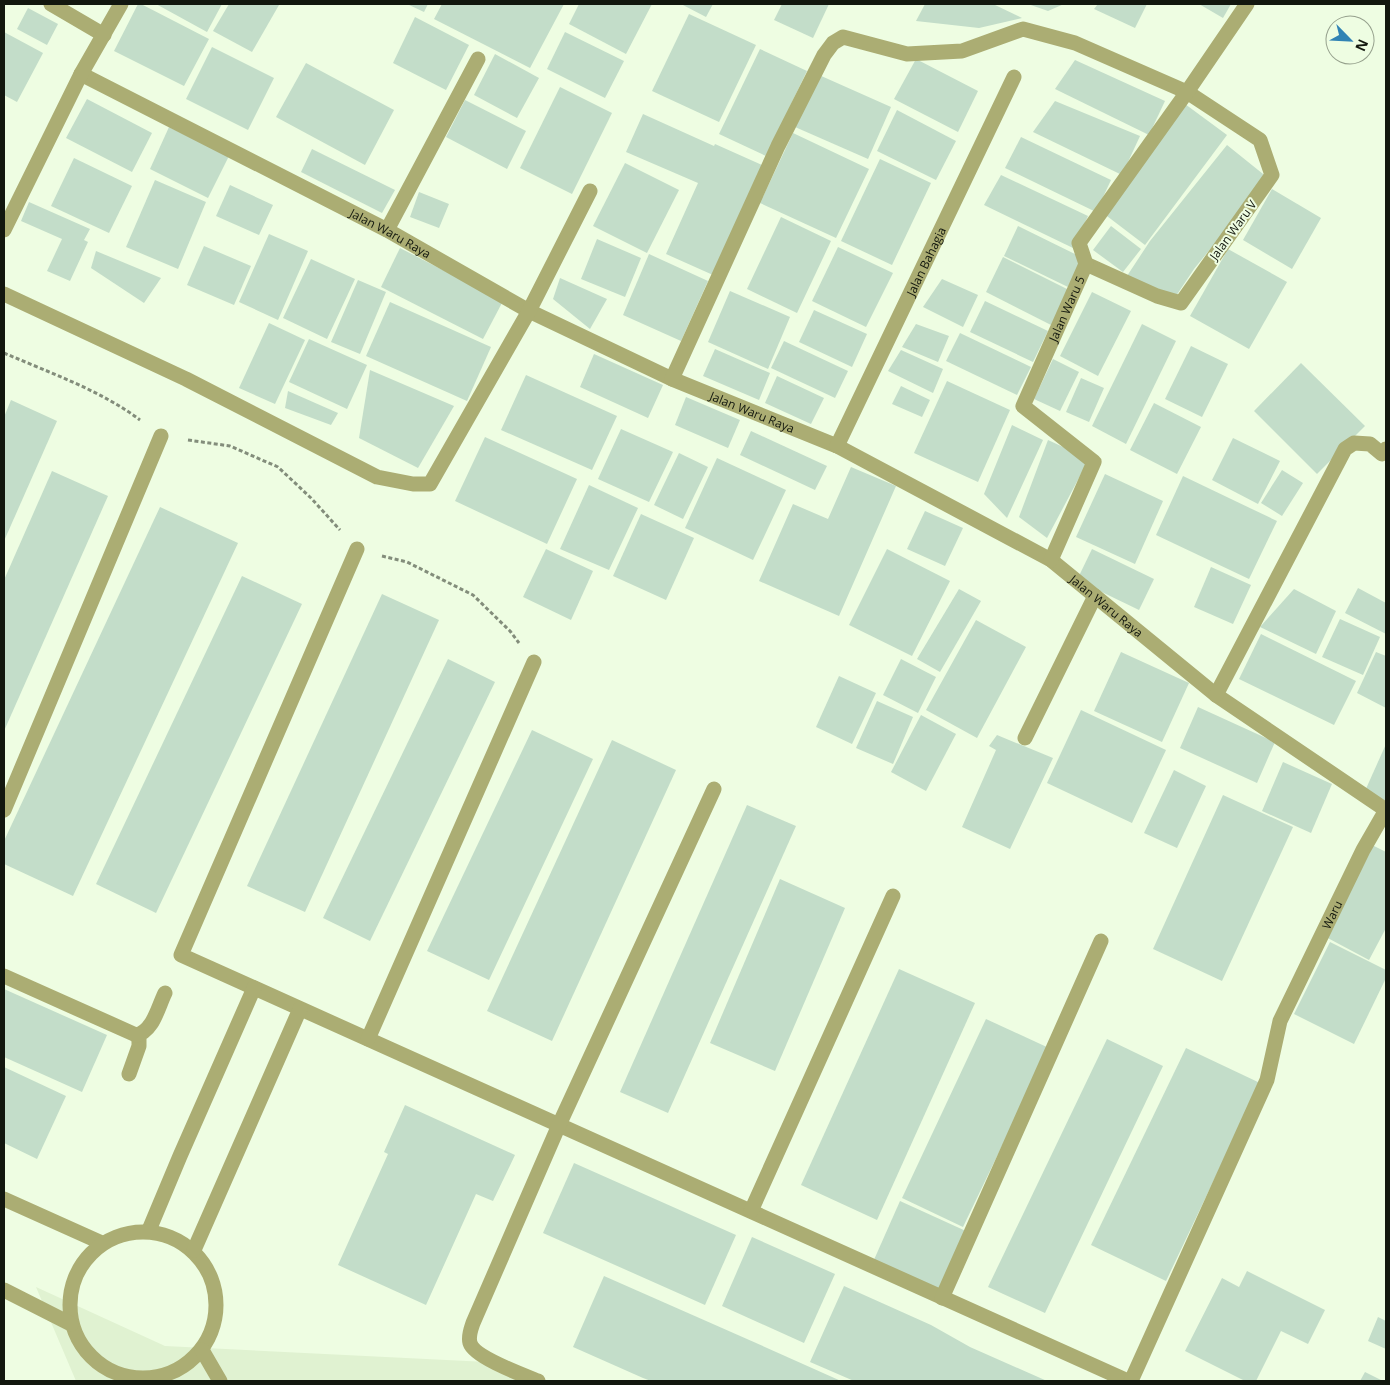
<svg xmlns="http://www.w3.org/2000/svg" width="1390" height="1385" font-family="'Open Sans',sans-serif">
	<style>
		.built { fill: #e0f2d1 }
		.building { fill: #c3ddc9 }
		.lines { fill: none; stroke-linecap: round; stroke-linejoin: round }
		.path { stroke: #838d7b; stroke-width: 3; stroke-dasharray: 4 2.5; stroke-linecap: butt }
		.minor { stroke: #abad73; stroke-width: 15 }
		.labels { text-anchor: middle; dominant-baseline: central; stroke-width: 4; stroke-linejoin: round; paint-order: stroke }
		.street-label { font-size: 12px; fill: #12170e; stroke: #eefde2 }
	</style>
	<rect width="100%" height="100%" fill="#eefde2"/>
	<!-- built -->
	<polygon class="built" points="36,1287 165,1346 487,1362 529,1381 76,1381"/>
	<!-- building -->
	<g class="building">
		<polygon points="138,4 141,4 209,39 184,86 114,51"/>
		<polygon points="156,4 222,4 207,32"/>
		<polygon points="229,4 277,4 279,5 252,52 213,31"/>
		<polygon points="407,4 428,4 424,12"/>
		<polygon points="442,4 564,4 530,68 434,19"/>
		<polygon points="579,4 652,4 626,54 569,24"/>
		<polygon points="681,4 713,4 706,17"/>
		<polygon points="782,4 829,4 813,38 774,20"/>
		<polygon points="925,4 993,4 1022,18 979,28 916,21"/>
		<polygon points="1028,4 1064,4 1048,11"/>
		<polygon points="1098,4 1147,4 1135,28 1094,9"/>
		<polygon points="1199,4 1231,4 1223,18"/>
		<polygon points="28,8 58,24 47,45 17,29"/>
		<polygon points="689,14 756,45 719,122 652,91"/>
		<polygon points="415,17 469,45 446,90 393,63"/>
		<polygon points="4,32 43,53 17,102 4,95"/>
		<polygon points="565,32 624,61 605,98 547,69"/>
		<polygon points="212,47 274,78 248,130 186,99"/>
		<polygon points="760,49 807,71 766,156 719,134"/>
		<polygon points="495,54 539,78 517,118 474,95"/>
		<polygon points="916,59 978,91 958,132 894,99"/>
		<polygon points="1075,60 1165,101 1149,135 1055,89"/>
		<polygon points="306,63 394,110 365,165 276,117"/>
		<polygon points="819,75 891,107 868,159 795,127"/>
		<polygon points="560,87 612,113 572,194 520,168"/>
		<polygon points="87,99 152,133 132,172 66,138"/>
		<polygon points="465,100 526,131 507,169 446,137"/>
		<polygon points="1055,101 1140,136 1122,175 1033,132"/>
		<polygon points="1185,104 1227,135 1145,245 1103,213"/>
		<polygon points="897,110 956,141 936,180 877,151"/>
		<polygon points="643,114 714,146 715,144 762,165 713,275 666,254 698,183 626,152"/>
		<polygon points="169,127 229,156 208,198 150,169"/>
		<polygon points="793,133 869,169 836,238 760,203"/>
		<polygon points="1021,137 1111,180 1096,212 1005,168"/>
		<polygon points="1227,145 1268,178 1194,269 1174,299 1127,276 1150,241"/>
		<polygon points="312,149 395,190 382,213 301,172"/>
		<polygon points="74,158 132,186 109,233 51,206"/>
		<polygon points="880,159 931,183 892,265 841,241"/>
		<polygon points="625,163 679,190 647,253 593,226"/>
		<polygon points="1001,175 1088,216 1073,248 984,205"/>
		<polygon points="155,180 206,202 178,269 126,247"/>
		<polygon points="230,185 273,205 259,235 216,216"/>
		<polygon points="1272,189 1321,218 1292,269 1243,240"/>
		<polygon points="419,192 449,204 439,228 410,217"/>
		<polygon points="29,202 90,229 84,240 88,242 70,281 47,271 62,239 21,221"/>
		<polygon points="781,217 831,241 797,313 747,289"/>
		<polygon points="1018,226 1083,258 1068,287 1004,256"/>
		<polygon points="1111,226 1141,249 1123,272 1093,250"/>
		<polygon points="269,234 308,251 278,320 239,302"/>
		<polygon points="597,239 641,258 625,297 581,279"/>
		<polygon points="204,246 251,266 234,305 187,285"/>
		<polygon points="838,247 893,273 866,327 812,301"/>
		<polygon points="400,248 503,301 483,339 381,287"/>
		<polygon points="1228,249 1287,282 1249,349 1190,316"/>
		<polygon points="96,251 161,278 144,303 91,268"/>
		<polygon points="649,254 708,281 681,341 623,315"/>
		<polygon points="1003,257 1071,291 1053,326 986,292"/>
		<polygon points="311,259 355,279 327,339 283,318"/>
		<polygon points="560,278 607,299 590,329 553,299"/>
		<polygon points="942,279 978,295 963,327 923,307"/>
		<polygon points="358,280 386,292 360,354 331,342"/>
		<polygon points="730,291 790,317 768,369 708,342"/>
		<polygon points="1092,292 1131,311 1098,376 1060,356"/>
		<polygon points="985,301 1048,331 1033,362 970,332"/>
		<polygon points="390,302 491,347 467,401 366,356"/>
		<polygon points="814,310 867,334 852,367 799,342"/>
		<polygon points="269,323 305,340 275,404 239,388"/>
		<polygon points="916,324 949,336 938,362 902,347"/>
		<polygon points="1142,324 1176,341 1126,444 1092,426"/>
		<polygon points="960,333 1031,367 1017,395 946,361"/>
		<polygon points="309,339 367,365 347,409 289,382"/>
		<polygon points="784,341 848,371 835,398 771,368"/>
		<polygon points="1191,346 1228,364 1202,417 1165,399"/>
		<polygon points="715,349 770,373 759,400 703,376"/>
		<polygon points="901,350 943,369 933,393 888,371"/>
		<polygon points="594,354 663,385 648,418 580,387"/>
		<polygon points="1053,359 1079,372 1060,411 1034,399"/>
		<polygon points="1301,363 1365,426 1317,474 1254,411"/>
		<polygon points="370,370 454,406 418,468 359,438"/>
		<polygon points="526,375 617,416 592,470 501,430"/>
		<polygon points="777,376 824,398 811,424 765,403"/>
		<polygon points="1081,378 1104,388 1089,422 1066,412"/>
		<polygon points="947,381 1010,410 978,482 914,453"/>
		<polygon points="901,386 930,400 922,417 892,404"/>
		<polygon points="288,391 338,413 331,425 285,408"/>
		<polygon points="686,397 740,420 728,448 675,425"/>
		<polygon points="11,400 57,421 4,541 4,417"/>
		<polygon points="1154,403 1201,427 1177,474 1130,450"/>
		<polygon points="1012,425 1043,440 1007,518 984,494"/>
		<polygon points="621,429 673,452 649,502 598,479"/>
		<polygon points="751,431 827,466 815,490 740,455"/>
		<polygon points="485,437 577,479 547,544 455,501"/>
		<polygon points="1233,438 1280,461 1258,504 1212,480"/>
		<polygon points="1048,440 1089,459 1047,538 1019,517"/>
		<polygon points="679,453 708,467 683,519 654,505"/>
		<polygon points="717,458 786,490 753,560 685,528"/>
		<polygon points="851,467 896,486 839,616 759,581 793,504 828,519"/>
		<polygon points="1282,470 1303,483 1282,516 1261,503"/>
		<polygon points="52,471 108,496 4,731 4,580"/>
		<polygon points="1105,474 1163,501 1135,564 1076,537"/>
		<polygon points="1183,476 1277,521 1249,579 1156,535"/>
		<polygon points="589,485 638,508 609,570 560,549"/>
		<polygon points="160,507 238,543 73,896 4,864 4,841"/>
		<polygon points="925,511 963,528 945,566 907,549"/>
		<polygon points="641,514 694,538 666,600 613,576"/>
		<polygon points="546,549 593,571 571,620 523,597"/>
		<polygon points="887,549 950,581 912,656 849,625"/>
		<polygon points="1092,549 1154,579 1139,610 1077,580"/>
		<polygon points="1211,567 1251,585 1233,624 1194,607"/>
		<polygon points="242,576 302,604 156,913 96,884"/>
		<polygon points="1358,588 1386,603 1386,634 1345,613"/>
		<polygon points="959,589 981,601 940,672 917,659"/>
		<polygon points="1294,589 1336,611 1316,654 1260,627"/>
		<polygon points="382,594 439,620 305,912 247,886"/>
		<polygon points="1340,619 1380,637 1363,675 1322,657"/>
		<polygon points="976,620 1026,647 977,738 926,710"/>
		<polygon points="1261,634 1356,681 1334,725 1239,679"/>
		<polygon points="1121,652 1189,683 1162,742 1094,711"/>
		<polygon points="1376,652 1386,656 1386,708 1357,693"/>
		<polygon points="448,659 495,682 370,941 323,918"/>
		<polygon points="901,659 936,677 918,713 883,695"/>
		<polygon points="839,676 876,693 852,744 816,727"/>
		<polygon points="877,701 913,717 893,764 856,748"/>
		<polygon points="1198,707 1275,742 1257,783 1180,748"/>
		<polygon points="1081,710 1166,750 1132,823 1047,783"/>
		<polygon points="921,715 956,734 926,791 891,772"/>
		<polygon points="532,730 593,759 489,980 427,951"/>
		<polygon points="997,735 1053,758 1010,849 962,827 996,750 989,746"/>
		<polygon points="612,740 676,770 552,1041 487,1011"/>
		<polygon points="1386,744 1386,801 1365,791"/>
		<polygon points="1283,762 1332,784 1311,833 1262,811"/>
		<polygon points="1174,770 1206,786 1177,848 1144,833"/>
		<polygon points="1223,795 1293,827 1222,981 1153,949"/>
		<polygon points="747,805 796,826 668,1113 620,1092"/>
		<polygon points="1372,845 1386,852 1386,928 1369,960 1324,936"/>
		<polygon points="780,879 845,908 775,1071 710,1043"/>
		<polygon points="1330,942 1386,970 1386,978 1354,1044 1294,1014"/>
		<polygon points="899,969 975,1003 877,1220 801,1185"/>
		<polygon points="4,989 107,1035 82,1092 4,1057"/>
		<polygon points="986,1019 1049,1048 963,1227 902,1198"/>
		<polygon points="1107,1039 1163,1066 1045,1313 988,1287"/>
		<polygon points="1186,1048 1260,1083 1166,1281 1091,1245"/>
		<polygon points="4,1067 66,1096 37,1159 4,1143"/>
		<polygon points="405,1105 515,1155 493,1201 476,1194 426,1305 338,1265 388,1154 384,1152"/>
		<polygon points="574,1163 736,1235 705,1305 543,1233"/>
		<polygon points="900,1201 968,1232 941,1293 873,1262"/>
		<polygon points="752,1237 835,1274 804,1343 722,1306"/>
		<polygon points="1247,1271 1325,1310 1308,1344 1281,1331 1256,1381 1245,1381 1185,1351 1222,1278 1239,1287"/>
		<polygon points="604,1276 747,1339 841,1381 651,1381 643,1378 573,1347"/>
		<polygon points="844,1286 931,1325 970,1347 1047,1381 854,1381 810,1362"/>
		<polygon points="1378,1317 1386,1321 1386,1349 1368,1341"/>
		<polygon points="1365,1372 1383,1381 1360,1381"/>
	</g>
	<g class="lines">
		<!-- path -->
		<g class="path">
			<path d="M4,353C48,372 102,391 140,420"/>
			<polyline points="188,440 230,446 278,467 311,498 340,530"/>
			<polyline points="382,556 407,562 473,595 510,631 519,643"/>
		</g>
		<!-- minor -->
		<g class="minor">
			<polyline points="51,4 104,35"/>
			<path id="s1" d="M81,74L387,230L529,311L672,379L837,446L1051,560L1216,695L1386,810"/>
			<polyline points="4,230 81,74 121,4"/>
			<polyline points="387,230 478,59"/>
			<polyline points="4,294 186,379 377,477 413,484 430,484 529,311 590,191"/>
			<polyline points="672,379 778,146 824,55 833,43 843,37 907,54 962,51 1023,29 1075,43 1187,92 1260,140 1272,175 1181,303 1157,296 1086,264"/>
			<path id="s2" d="M837,446L1014,77"/>
			<polyline points="357,549 181,955 1128,1381"/>
			<path id="s3" d="M1051,560L1094,462L1023,406L1086,264L1079,243L1187,92L1247,4"/>
			<polyline points="1216,695 1345,449 1354,443 1370,444 1382,454 1386,449"/>
			<polyline points="1025,738 1095,596"/>
			<polyline points="4,810 161,436"/>
			<polyline points="4,976 136,1035 139,1039 139,1046 129,1074"/>
			<path d="M136,1035C153,1032 158,1007 165,993"/>
			<polyline points="368,1039 534,662"/>
			<polyline points="4,1199 102,1243"/>
			<polyline points="751,1211 893,896"/>
			<polyline points="149,1230 180,1156 254,988"/>
			<circle cx="143" cy="1305" r="73"/>
			<polyline points="194,1250 300,1009"/>
			<polyline points="4,1290 71,1324"/>
			<polyline points="942,1298 1101,941"/>
			<polyline points="202,1350 220,1381"/>
			<path d="M538,1381C523,1375 474,1357 470,1343C468,1336 471,1329 473,1323L559,1125L714,789"/>
			<path id="s4" d="M1131,1381L1267,1080L1280,1021L1363,850L1386,810"/>
		</g>
	</g>
	<g class="labels">
		<!-- street labels -->
		<g class="street-label">
			<text transform="translate(1233 230) rotate(-54)">Jalan Waru V</text>
			<text stroke="none"><textPath href="#s1" startOffset="348">Jalan Waru Raya</textPath></text>
			<text stroke="none"><textPath href="#s2" startOffset="205">Jalan Bahagia</textPath></text>
			<text stroke="none"><textPath href="#s3" startOffset="304">Jalan Waru 5</textPath></text>
			<text stroke="none"><textPath href="#s1" startOffset="752">Jalan Waru Raya</textPath></text>
			<text stroke="none"><textPath href="#s1" startOffset="1158">Jalan Waru Raya</textPath></text>
			<text stroke="none"><textPath href="#s4" startOffset="509">Waru</textPath></text>
		</g>
	</g>
	<!-- border -->
	<rect width="1390" height="1385" fill="none" stroke="#12170e" stroke-width="10"/>
	<!-- north arrow -->
	<g transform="translate(1350 40) rotate(114)"><circle r="24" fill="#eefde2" stroke="#96a18d"/>
	<path d="M0-4L9 19L0 12L-9 19Z" fill="#3183b4"/>
	<text y="-8" font-size="14" font-weight="bold" text-anchor="middle" fill="#12170e">N</text>
	</g>
</svg>
